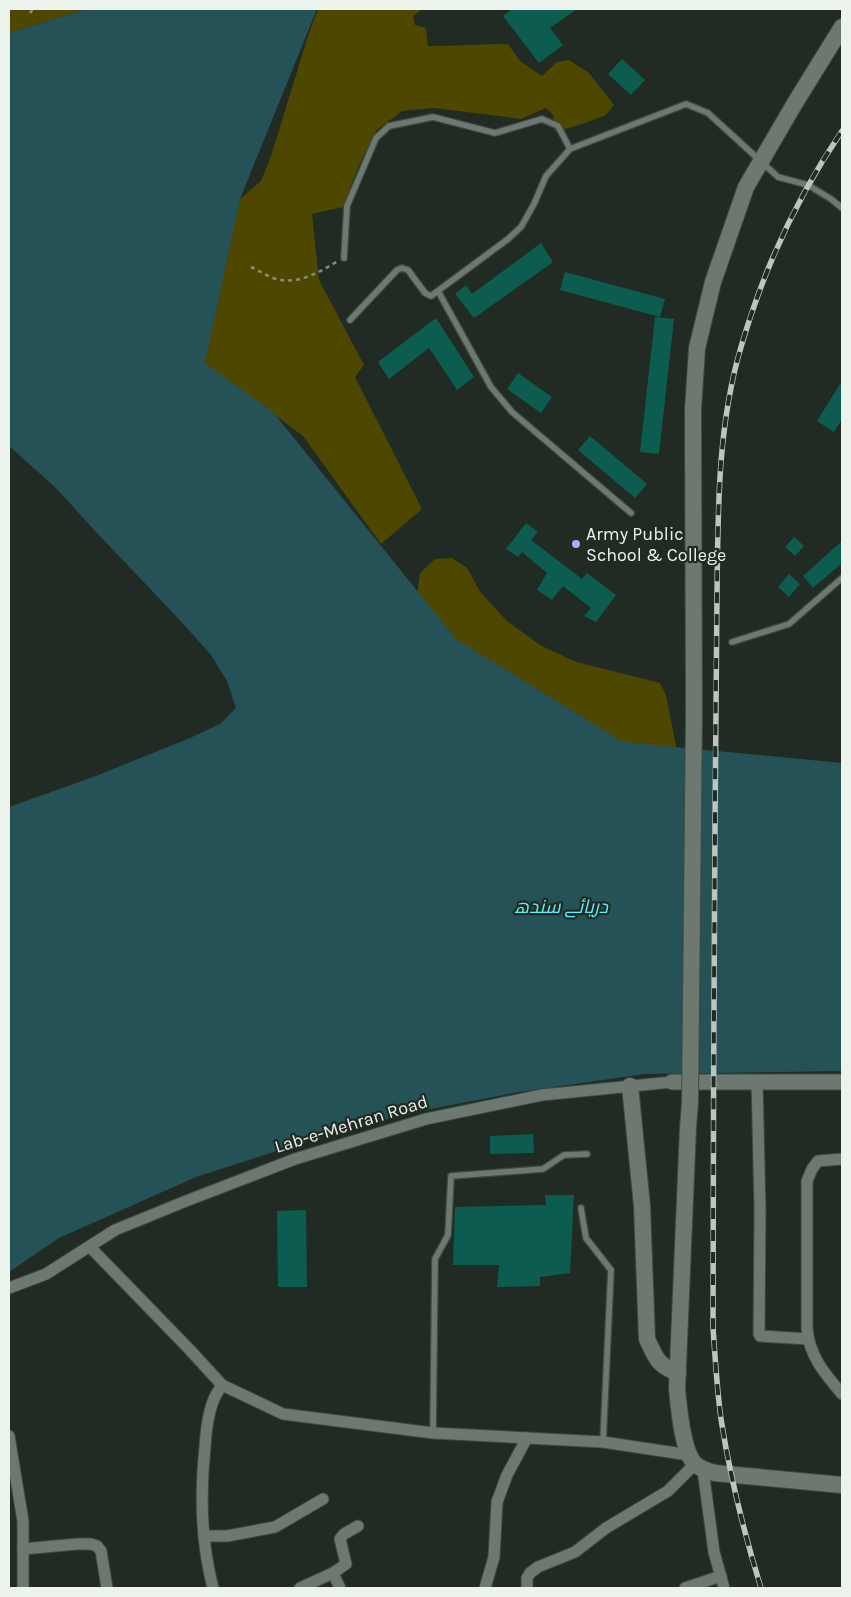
<svg xmlns="http://www.w3.org/2000/svg" width="851" height="1597" font-family="Karla,Cairo,sans-serif">
	<style>
		.green { fill: #4d4700 }
		.water { fill: #255256 }
		.building { fill: #0c5d50 }
		.lines { fill: none; stroke-linecap: round; stroke-linejoin: round }
		.service-casing { stroke: #404943; stroke-width: 8 }
		.minor-casing { stroke: #404943; stroke-width: 13 }
		.tertiary-casing { stroke: #404943; stroke-width: 17 }
		.secondary-casing { stroke: #404943; stroke-width: 18 }
		.path { stroke: #848d86; stroke-width: 2.5; stroke-dasharray: 4 4; stroke-linecap: butt }
		.service { stroke: #6d7970; stroke-width: 5.5 }
		.minor { stroke: #6d7970; stroke-width: 11 }
		.tertiary { stroke: #6d7970; stroke-width: 15 }
		.secondary { stroke: #6d7970; stroke-width: 16 }
		.rail-casing { stroke: #bdc5be; stroke-width: 5.5 }
		.rail { stroke: #212b23; stroke-width: 4; stroke-dasharray: 11; stroke-linecap: butt }
		.secondary-bridge-casing { stroke: #404943; stroke-width: 18; stroke-linecap: butt }
		.secondary-bridge { stroke: #6d7970; stroke-width: 16 }
		.poi-dot { fill: #a4b2fc; stroke: #212b23; stroke-width: 2 }
		.labels { text-anchor: middle; dominant-baseline: central; stroke-width: 4.5; stroke-linejoin: round; paint-order: stroke }
		.poi-label { font-size: 18px; fill: #ecf3ed; stroke: #212b23; text-anchor: start }
		.street-label { font-size: 18px; fill: #ecf3ed; stroke: #212b23 }
		.water-label { font-size: 19px; font-style: italic; fill: #5df1fc; stroke: #212b23 }
	</style>
	<rect width="100%" height="100%" fill="#212b23"/>
	<!-- green -->
	<g class="green">
		<polygon points="9,9 87,9 9,33"/>
		<path d="M318,9H423L413,16L415,25L426,28L428,46C455,46 481,44 508,44L520,61L542,76L557,62L569,60L589,73L614,105L606,115L582,124L555,132L553,115L546,108L521,119L434,108L402,111L377,130L359,165L343,207L312,214L319,280L364,365L355,377L422,509L381,544L303,436L205,363L215,295L240,199L261,181L271,156L308,36Z"/>
		<polygon points="452,558 467,568 481,593 507,621 540,645 576,662 660,683 666,695 680,766 513,696 416,604 420,573 435,559"/>
	</g>
	<!-- water -->
	<polygon class="water" points="87,9 317,9 240,199 205,363 273,412 456,639 623,742 842,763 842,1071 645,1074 519,1092 420,1111 336,1132 196,1177 59,1238 9,1272 9,807 96,776 190,738 220,724 236,708 227,681 211,655 176,616 96,532 56,488 9,446 9,33"/>
	<!-- building -->
	<g class="building">
		<polygon points="512,9 577,9 550,28 563,45 539,63 503,16"/>
		<polygon points="622,59 645,80 631,95 608,74"/>
		<polygon points="541,243 553,262 474,318 455,294 466,285 472,294"/>
		<polygon points="565,272 665,299 660,317 560,290"/>
		<polygon points="655,317 674,319 659,454 640,452"/>
		<polygon points="436,318 474,377 457,390 429,348 389,379 378,362"/>
		<polygon points="518,373 552,397 541,413 507,389"/>
		<polygon points="842,381 842,419 834,432 817,421"/>
		<polygon points="590,436 647,484 635,498 578,450"/>
		<polygon points="526,523 538,532 531,540 582,579 587,573 616,595 596,622 584,616 591,608 563,586 552,600 537,590 547,573 522,552 518,557 506,549"/>
		<polygon points="794,537 804,546 795,556 785,547"/>
		<polygon points="842,541 842,563 813,588 803,576"/>
		<polygon points="789,574 800,584 789,597 778,587"/>
		<polygon points="533,1134 534,1153 490,1154 490,1136"/>
		<polygon points="545,1195 574,1195 570,1273 540,1277 540,1286 497,1287 499,1265 453,1265 455,1207 546,1205"/>
		<polygon points="306,1210 307,1287 278,1287 277,1211"/>
	</g>
	<g class="lines">
		<!-- service casing -->
		<g class="service-casing">
			<g id="service">
				<polyline points="344,258 347,206 376,138 389,126 433,117 495,133 542,119 558,126 570,149"/>
				<polyline points="438,291 491,387 512,412 631,513"/>
				<polyline points="350,320 397,270 402,268 408,270 425,293 431,296 508,239 521,227 534,204 546,176 570,149 686,104 708,113 778,177 808,185 831,199 842,208"/>
				<polyline points="732,642 789,624 842,578"/>
				<polyline points="581,1208 586,1238 611,1270 603,1442"/>
				<polyline points="433,1433 435,1259 448,1235 451,1176 543,1169 564,1155 587,1154"/>
			</g>
		</g>
		<!-- minor casing -->
		<g class="minor-casing">
			<g id="minor">
				<polyline points="757,1081 760,1210 759,1334 760,1336 808,1339"/>
				<path d="M842,1159L818,1161L812,1169L807,1181V1328C809,1356 825,1374 842,1394"/>
				<polyline points="90,1247 190,1350 222,1385 283,1414 433,1433 603,1442 689,1455"/>
				<polyline points="9,1288 46,1274 115,1230 186,1201 295,1159 426,1119 542,1095 672,1082"/>
				<polyline points="9,1436 23,1521 23,1588"/>
				<polyline points="703,1470 714,1552 724,1588"/>
				<polyline points="204,1536 227,1536 275,1527 323,1499"/>
				<polyline points="23,1549 77,1544 91,1544 97,1546 101,1551 107,1588"/>
				<polyline points="333,1573 340,1588"/>
				<path d="M213,1588C201,1542 200,1494 205,1447C206,1431 208,1413 214,1399C216,1394 219,1390 222,1385"/>
				<polyline points="300,1588 333,1573 346,1564 340,1539 344,1534 358,1526"/>
				<polyline points="485,1588 494,1557 497,1502 507,1475 527,1438"/>
				<polyline points="527,1588 527,1578 530,1573 538,1567 575,1552 606,1528 668,1491 695,1464"/>
				<polyline points="685,1588 721,1576"/>
			</g>
		</g>
		<!-- tertiary casing -->
		<g class="tertiary-casing">
			<polyline id="tertiary" points="672,1082 842,1082"/>
		</g>
		<!-- secondary casing -->
		<g class="secondary-casing">
			<g id="secondary">
				<polyline points="694,713 693,410 697,348 713,282 746,187 795,103 842,27"/>
				<path d="M630,1086L642,1206L647,1339C656,1358 657,1365 678,1373"/>
				<path d="M690,1102L688,1128L677,1389C679,1408 682,1449 694,1463C700,1469 707,1471 715,1473L842,1485"/>
			</g>
		</g>
		<!-- path -->
		<g class="path">
			<polyline points="30,13 33,9"/>
			<path d="M251,267C260,271 271,279 281,280C302,283 321,271 338,261"/>
		</g>
		<!-- service -->
		<use href="#service" class="service"/>
		<!-- minor -->
		<use href="#minor" class="minor"/>
		<!-- tertiary -->
		<use href="#tertiary" class="tertiary"/>
		<!-- secondary -->
		<use href="#secondary" class="secondary"/>
		<!-- rail casing -->
		<g class="rail-casing">
			<path id="rail" d="M761,1588C744,1533 730,1476 721,1419C717,1389 715,1358 713,1327C713,1159 714,992 715,824C715,748 716,672 717,597C718,513 717,428 741,347C763,271 797,197 842,131"/>
		</g>
		<!-- rail -->
		<use href="#rail" class="rail"/>
		<!-- secondary-bridge casing -->
		<g class="secondary-bridge-casing">
			<polyline id="secondary-bridge" points="690,1102 694,713"/>
		</g>
		<!-- secondary-bridge -->
		<use href="#secondary-bridge" class="secondary-bridge"/>
	</g>
	<!-- markers -->
	<circle class="poi-dot" cx="576" cy="544" r="5"/>
	<g class="labels">
		<!-- poi labels -->
		<g class="poi-label">
			<text x="586" y="534">Army Public<tspan x="586" dy="21">School &amp; College</tspan></text>
		</g>
		<!-- street labels -->
		<g class="street-label">
			<text transform="translate(351 1124) rotate(-17)">Lab-e-Mehran Road</text>
		</g>
		<!-- water labels -->
		<g class="water-label">
			<text x="561" y="907">دریائے سندھ</text>
		</g>
	</g>
	<!-- border -->
	<rect width="851" height="1597" fill="none" stroke="#ecf3ed" stroke-width="20"/>
</svg>
